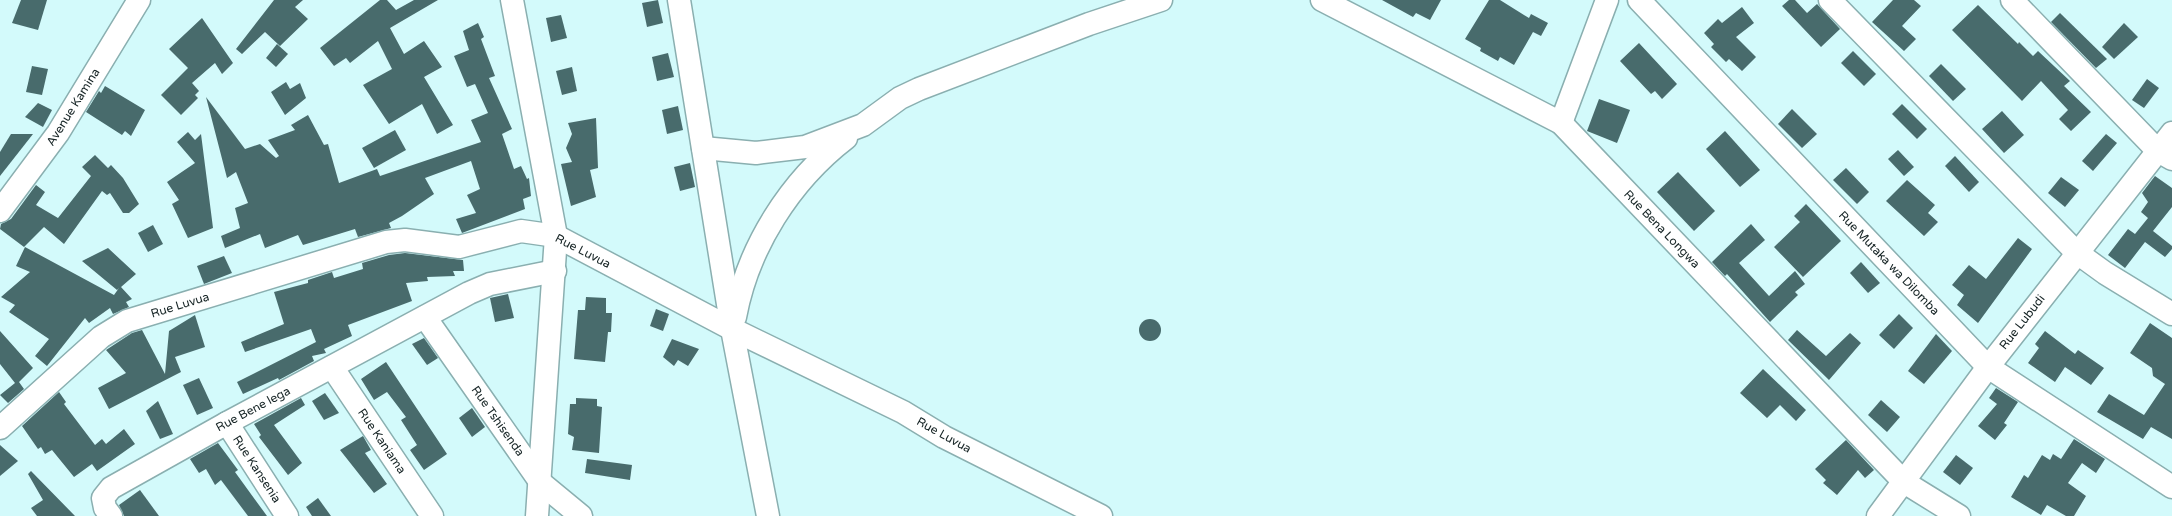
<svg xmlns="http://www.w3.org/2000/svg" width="2172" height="516" font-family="'Varela Round',sans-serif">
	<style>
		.building { fill: #486b6c }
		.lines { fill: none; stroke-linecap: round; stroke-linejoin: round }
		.minor-casing { stroke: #8aafb0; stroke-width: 25 }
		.minor { stroke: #fff; stroke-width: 22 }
		.labels { text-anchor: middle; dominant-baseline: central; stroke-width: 5; stroke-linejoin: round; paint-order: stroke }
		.street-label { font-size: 12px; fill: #152324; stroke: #fff }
	</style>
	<rect width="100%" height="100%" fill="#d3fafb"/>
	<!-- building -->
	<g class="building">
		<polygon points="21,0 47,0 38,30 12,23"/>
		<polygon points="274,0 303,0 295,7 308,19 280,46 265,32 242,54 236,49"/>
		<polygon points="380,0 387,0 396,10 414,0 438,0 390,28 404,54 424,41 442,67 424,77 453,125 437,134 422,104 389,124 363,85 392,69 378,41 350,63 346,58 334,66 320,48"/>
		<polygon points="658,0 663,23 647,27 642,3"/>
		<polygon points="1382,0 1441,0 1430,20 1416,13 1413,17"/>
		<polygon points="1489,0 1500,0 1529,18 1531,14 1548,23 1541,36 1533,32 1514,65 1500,57 1498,61 1480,51 1481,48 1465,39"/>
		<polygon points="1789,0 1795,0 1807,13 1817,4 1840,29 1821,47 1782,6"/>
		<polygon points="1893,0 1914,0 1921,6 1902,26 1916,39 1904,51 1872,22"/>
		<polygon points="1978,5 2018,44 2019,42 2033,56 2038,51 2070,81 2064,86 2091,112 2071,131 2059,119 2068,110 2041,81 2022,101 1952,30"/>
		<polygon points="1742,7 1754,23 1736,37 1756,57 1742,71 1729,59 1726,62 1711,47 1714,44 1704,33 1718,19 1722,23"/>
		<polygon points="2060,13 2107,59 2096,68 2051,22"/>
		<polygon points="561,15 567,38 551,42 546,18"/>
		<polygon points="202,18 233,63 222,74 215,63 192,83 199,91 195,95 198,98 181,115 161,95 188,68 169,49"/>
		<polygon points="478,23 484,37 481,39 495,76 489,78 512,129 502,134 514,169 521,166 527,179 529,178 531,196 523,199 525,209 462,233 456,219 476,213 467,195 480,189 471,161 425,178 434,194 402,216 389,223 391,228 358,237 355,229 303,245 298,235 265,248 260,234 225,248 221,236 240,228 235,208 248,203 236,172 227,178 206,97 245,149 260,144 276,158 279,156 268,140 295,130 291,125 308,115 324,145 328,144 339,183 377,169 380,176 481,142 471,120 488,113 475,84 467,87 454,56 469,50 463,31"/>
		<polygon points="2124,23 2138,37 2114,59 2102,47"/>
		<polygon points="1639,43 1677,84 1662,99 1655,91 1651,94 1620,61"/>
		<polygon points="277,44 288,54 276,67 266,58"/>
		<polygon points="1853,51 1876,74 1864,86 1841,63"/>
		<polygon points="668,53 674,77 657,81 652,57"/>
		<polygon points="1941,64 1966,89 1953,101 1929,76"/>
		<polygon points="32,66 48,69 42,95 26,92"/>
		<polygon points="572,67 577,91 562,95 556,71"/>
		<polygon points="2147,79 2159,88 2144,108 2132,100"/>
		<polygon points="286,82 290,89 300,83 306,98 285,115 271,92"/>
		<polygon points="105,86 145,110 131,136 125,131 122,135 86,112 99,91 101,93"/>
		<polygon points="1599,99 1630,110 1617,143 1587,131"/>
		<polygon points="38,103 52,110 43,127 25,117"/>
		<polygon points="1902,104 1927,129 1917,139 1892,114"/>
		<polygon points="678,106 683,130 667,134 662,110"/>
		<polygon points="1792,109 1817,134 1802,148 1778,124"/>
		<polygon points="2002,111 2024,135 2004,153 1982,129"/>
		<polygon points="596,118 598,168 590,170 596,197 571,206 561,164 572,162 566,148 572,134 568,123"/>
		<polygon points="395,130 406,150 374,168 362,148"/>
		<polygon points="1725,131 1760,170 1740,187 1706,149"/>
		<polygon points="188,132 195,140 201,134 213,228 188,238 172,204 179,200 167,182 195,163 177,142"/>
		<polygon points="11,134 33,134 0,176 0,152"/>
		<polygon points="2106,134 2117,143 2093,171 2082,161"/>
		<polygon points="1898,150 1914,167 1904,176 1888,159"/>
		<polygon points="95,155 108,168 111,165 123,178 139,204 129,213 123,213 110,193 107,195 102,191 64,244 44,227 24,247 0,229 1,224 11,219 36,185 45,192 36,205 58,218 91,176 82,167"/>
		<polygon points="1955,156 1979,182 1969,192 1945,166"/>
		<polygon points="690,163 695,187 680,191 674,167"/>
		<polygon points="1846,168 1869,192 1857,204 1833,180"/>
		<polygon points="1678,172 1715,211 1694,231 1657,192"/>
		<polygon points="2155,176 2172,188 2172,207 2153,231 2172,246 2172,249 2165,257 2145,242 2125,268 2108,255 2128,229 2135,234 2148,218 2141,212 2148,202 2142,193"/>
		<polygon points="2061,177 2079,190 2065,207 2048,193"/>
		<polygon points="1907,180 1935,205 1928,213 1938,222 1924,236 1886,201"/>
		<polygon points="1806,204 1841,241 1803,277 1774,247 1800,222 1794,216"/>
		<polygon points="1751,224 1765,240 1739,263 1769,296 1795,271 1805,284 1795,292 1798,295 1770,322 1727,274 1725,276 1712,262"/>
		<polygon points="153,225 163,244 148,252 138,233"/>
		<polygon points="2018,238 2032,249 1978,323 1957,305 1964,295 1952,285 1969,265 1986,279"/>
		<polygon points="25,247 114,295 119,288 117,290 82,261 108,248 136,274 121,287 132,299 126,302 129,307 113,314 110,308 89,323 85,318 47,366 35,356 49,339 9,312 15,305 1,297 30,272 16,266"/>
		<polygon points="405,253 463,260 464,271 453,271 455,276 427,277 428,281 406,283 412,301 348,325 352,336 324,349 326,353 312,356 314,361 279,380 278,378 243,394 237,382 316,342 311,329 245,352 241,342 284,324 274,292 308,283 308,280 332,272 334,278 363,269 362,263 389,255"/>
		<polygon points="224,256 232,273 204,284 197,266"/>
		<polygon points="1861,262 1880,283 1868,293 1850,273"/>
		<polygon points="508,294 514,318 495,322 490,298"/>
		<polygon points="586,297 606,298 606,313 612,313 611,332 608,332 605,362 574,359 578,310 585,310"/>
		<polygon points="656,309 669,314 663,331 650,326"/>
		<polygon points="1899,314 1913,328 1894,349 1879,335"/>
		<polygon points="195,315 205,347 175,357 181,372 109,409 98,388 126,373 106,350 132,333 142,330 165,374 169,331"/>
		<circle cx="1150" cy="330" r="11"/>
		<polygon points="2150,323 2172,338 2172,439 2151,427 2143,439 2097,412 2109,394 2144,415 2165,384 2153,376 2152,368 2130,353"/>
		<polygon points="1797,330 1826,356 1850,333 1861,343 1829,380 1788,340"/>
		<polygon points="0,331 33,368 19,382 24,389 8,403 0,395 15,383 0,364"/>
		<polygon points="2045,331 2075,354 2078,350 2104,368 2091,385 2065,367 2055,382 2028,363 2039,348 2035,344"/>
		<polygon points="1936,334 1952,351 1924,384 1908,371"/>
		<polygon points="424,338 438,358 427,365 412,344"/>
		<polygon points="672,339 699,349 688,366 678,360 674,366 663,357"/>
		<polygon points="386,362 447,454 424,470 410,450 417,445 401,420 406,417 387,392 374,400 361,379"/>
		<polygon points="1763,369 1806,410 1796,421 1780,405 1767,418 1740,393"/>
		<polygon points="199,378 213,408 197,415 183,385"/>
		<polygon points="1996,388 2018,402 2004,423 2007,425 1995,440 1978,426 1997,404 1989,398"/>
		<polygon points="59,392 66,402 64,404 95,445 102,439 106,444 124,429 135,444 97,471 92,464 74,477 52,450 45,454 41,447 38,449 22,426"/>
		<polygon points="325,393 339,413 324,420 312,401"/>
		<polygon points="301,398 305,405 274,425 302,463 288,475 259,437 261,435 254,424"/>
		<polygon points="576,398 597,399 597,406 602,407 599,453 572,450 574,437 568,434 570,404 576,404"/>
		<polygon points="1881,400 1900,417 1887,432 1868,415"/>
		<polygon points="158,401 173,434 160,439 146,411"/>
		<polygon points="472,408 485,427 472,437 459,418"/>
		<polygon points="363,436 371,450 365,453 387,484 374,493 340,450"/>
		<polygon points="2074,439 2105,459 2096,473 2082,463 2068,483 2086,496 2074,516 2066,516 2047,505 2041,515 2011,497 2024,475 2028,478 2042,455 2050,460 2053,454 2061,459"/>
		<polygon points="1846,440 1874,470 1865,478 1858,470 1837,495 1823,483 1826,480 1815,469"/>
		<polygon points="218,443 238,470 235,472 267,516 248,516 221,480 215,485 206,469 199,473 190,459"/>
		<polygon points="0,445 18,461 0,476"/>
		<polygon points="1956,455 1973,468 1960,485 1943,472"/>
		<polygon points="587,459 632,465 630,480 585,473"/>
		<polygon points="31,471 75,516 37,516 31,508 43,500 28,474"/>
		<polygon points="140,490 159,516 124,516 119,505"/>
		<polygon points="318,498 331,516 312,516 306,507"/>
	</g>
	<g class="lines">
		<!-- minor casing -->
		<g class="minor-casing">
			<g id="minor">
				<polyline points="512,0 556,236 537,516"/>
				<polyline points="679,0 732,329 768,516"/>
				<polyline points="1322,0 1561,123 1904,482 1959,516"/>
				<polyline points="1639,0 1988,367 2172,487"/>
				<polyline points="1830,0 2076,252 2105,273 2172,314"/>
				<polyline points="2012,0 2158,151 2172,159"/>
				<polyline points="1561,123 1607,0"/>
				<polyline points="703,148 756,153 805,147 863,125 900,98 919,89 1089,24 1161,0"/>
				<polyline points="0,211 58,133 139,0"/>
				<polyline points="425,317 541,483 581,516"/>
				<path d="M735,317C748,247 790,181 846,138"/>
				<polyline points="332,367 432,516"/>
				<polyline points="227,423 287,516"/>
				<polyline points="0,428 101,337 127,321 386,242 405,240 459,247 521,231 556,236 732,329 903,412 944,437 1101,516"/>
				<polyline points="111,516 105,508 103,498 111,488 227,423 469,293 490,284 555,271"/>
				<polyline points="1878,516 1988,367 2172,133"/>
			</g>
		</g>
		<!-- minor -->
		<use href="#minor" class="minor"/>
	</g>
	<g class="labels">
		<!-- street labels -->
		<g class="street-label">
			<text transform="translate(73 107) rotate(-58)">Avenue Kamina</text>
			<text transform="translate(1662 229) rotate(46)">Rue Bena Longwa</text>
			<text transform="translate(583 251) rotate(27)">Rue Luvua</text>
			<text transform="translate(1889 263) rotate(46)">Rue Mutaka wa Dilomba</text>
			<text transform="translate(180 305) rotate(-17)">Rue Luvua</text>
			<text transform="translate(2022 322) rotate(-52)">Rue Lubudi</text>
			<text transform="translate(253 409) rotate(-28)">Rue Bene lega</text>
			<text transform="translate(498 421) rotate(55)">Rue Tshisenda</text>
			<text transform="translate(944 435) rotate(29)">Rue Luvua</text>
			<text transform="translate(382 441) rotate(56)">Rue Kaniama</text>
			<text transform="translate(257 469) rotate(57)">Rue Kansenia</text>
		</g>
	</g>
</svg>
